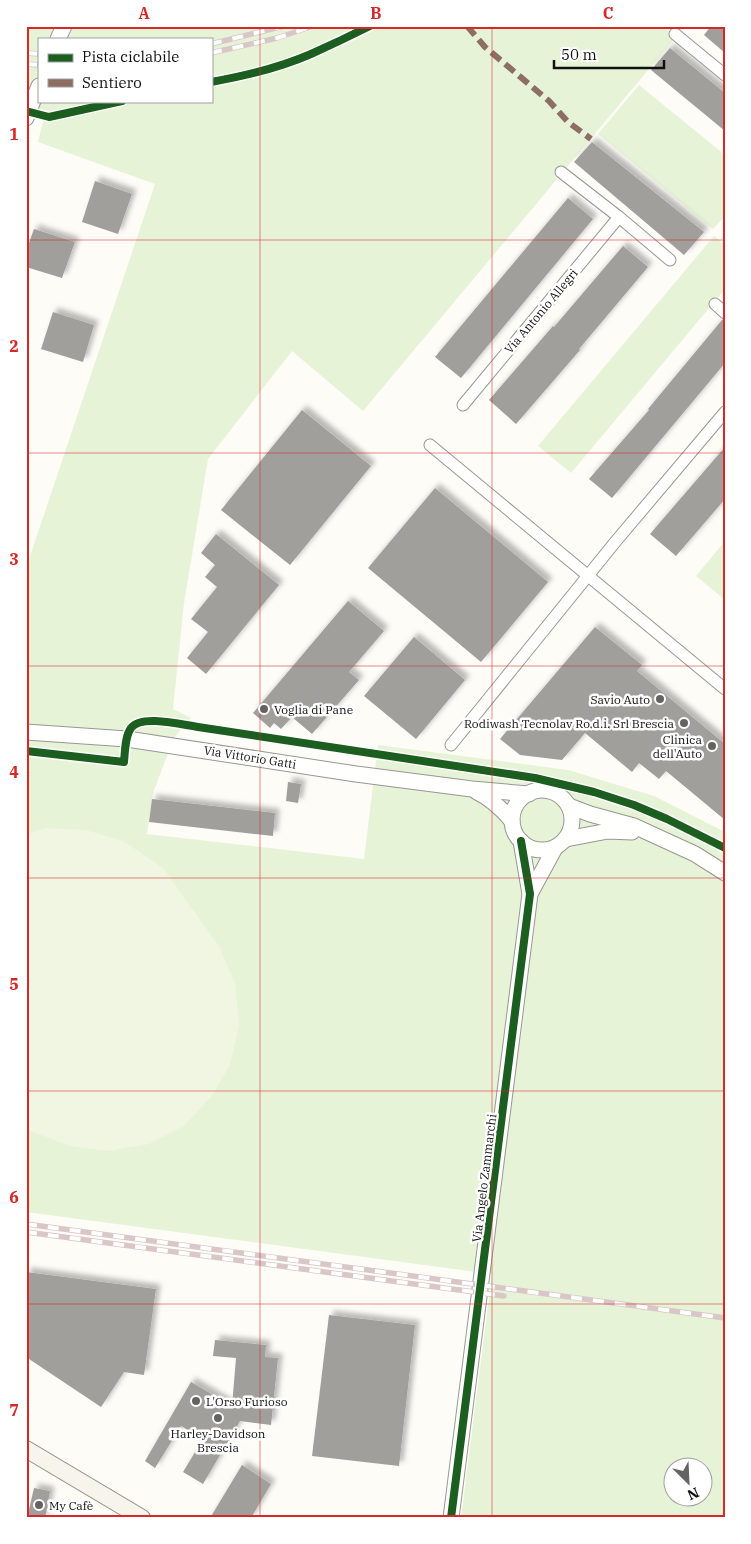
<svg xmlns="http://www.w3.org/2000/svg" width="751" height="1544" font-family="'IBM Plex Serif',serif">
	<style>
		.green { fill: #e7f3d7; fill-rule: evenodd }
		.pitch { fill: #f0f6e1 }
		.building { fill: #a19f9c; filter: url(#shadow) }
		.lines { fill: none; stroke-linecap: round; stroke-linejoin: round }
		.minor-casing { stroke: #979795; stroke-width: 13 }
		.tertiary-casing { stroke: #979795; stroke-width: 17 }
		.secondary-casing { stroke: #8e8d8b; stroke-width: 18 }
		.minor { stroke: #fffffe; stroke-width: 11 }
		.tertiary { stroke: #fffffe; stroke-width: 15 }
		.secondary { stroke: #f6f4eb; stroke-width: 16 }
		.rail-casing { stroke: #d9c6c7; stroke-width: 5.5 }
		.rail { stroke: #fff; stroke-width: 4; stroke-dasharray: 11; stroke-linecap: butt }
		.quiet { stroke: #8d6e63; stroke-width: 6; stroke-dasharray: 12 6; stroke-linecap: butt }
		.cycleway-casing { stroke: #fff; stroke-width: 11 }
		.cycleway { stroke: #1b5e20; stroke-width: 8 }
		.grid { fill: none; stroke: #d62828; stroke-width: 1; stroke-opacity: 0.55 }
		.poi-dot { fill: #646362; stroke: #fff; stroke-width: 2 }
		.labels { text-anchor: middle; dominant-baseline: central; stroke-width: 5; stroke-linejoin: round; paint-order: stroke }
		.street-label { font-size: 12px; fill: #111; stroke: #fff }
		.poi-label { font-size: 12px; fill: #111; stroke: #fff; text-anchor: end }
		.neatline { fill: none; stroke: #d62828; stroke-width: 2 }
		.grid-label { font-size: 16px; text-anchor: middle; font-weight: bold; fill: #d62828 }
	</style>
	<defs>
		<filter id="shadow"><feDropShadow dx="4.5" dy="-4.5" stdDeviation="2.5" flood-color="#0004"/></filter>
	</defs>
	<rect width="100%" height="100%" fill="#fdfcf7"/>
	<!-- green -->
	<g class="green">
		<path d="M26,26H685L363,411L292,351L208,459L184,603L173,709L191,718L174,738L153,793L147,834L364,859L378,745L568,770L654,796L725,832V1518H461L492,1274L26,1212V568L155,184L38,142L45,113L31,116L26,114ZM39,39H211V101H39ZM674,1466H704V1496H674Z"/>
		<polygon points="639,85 725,155 725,216 713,229 598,134"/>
		<polygon points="714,236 725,245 725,289 571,473 538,446"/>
		<polygon points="725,541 725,600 696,576"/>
	</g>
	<!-- pitch -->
	<polygon class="pitch" points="46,828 86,830 125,842 164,869 219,946 235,983 239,1025 230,1065 211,1097 184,1126 149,1144 108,1151 70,1146 31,1131 26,1126 26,834"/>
	<!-- building -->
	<g class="building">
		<polygon points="711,26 725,26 725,53 704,35"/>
		<polygon points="670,48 725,93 725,131 651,70"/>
		<polygon points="592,142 704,232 684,255 574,162"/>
		<polygon points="95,181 132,194 118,234 82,222"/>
		<polygon points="568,198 593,219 461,378 435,357"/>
		<polygon points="34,229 75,242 62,278 26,267 26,251"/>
		<polygon points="623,246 648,267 579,349 580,350 516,424 489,400 553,326 554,327"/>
		<polygon points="53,312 94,325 83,362 41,349"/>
		<polygon points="722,320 725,320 725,363 612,498 589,479 649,410 648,409"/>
		<polygon points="302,410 371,466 290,565 221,510"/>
		<polygon points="725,447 725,499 676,556 650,534"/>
		<polygon points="435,488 548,582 481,662 368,568"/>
		<polygon points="216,534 279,585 206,674 187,658 208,632 191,619 217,587 205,577 215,565 201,553"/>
		<polygon points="348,601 384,631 349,672 359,680 312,734 292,717 281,729 274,723 270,728 253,713"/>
		<polygon points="595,627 642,665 637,671 725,744 725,820 666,771 659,779 639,763 632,772 585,733 562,760 520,755 500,739"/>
		<polygon points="414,637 465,680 416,739 364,696"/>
		<polygon points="288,782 301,784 298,803 286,801"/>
		<polygon points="152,799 275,813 273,836 149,822"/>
		<polygon points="26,1272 156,1289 144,1375 124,1372 101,1407 26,1357"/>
		<polygon points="329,1315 415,1325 399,1466 312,1456"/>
		<polygon points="215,1340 266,1345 265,1357 278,1358 271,1425 240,1421 203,1484 183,1472 203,1439 181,1426 155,1468 145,1461 191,1382 232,1406 236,1358 213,1356"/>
		<polygon points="242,1465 271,1484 251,1518 210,1518"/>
		<polygon points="34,1488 50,1491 45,1518 27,1518"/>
	</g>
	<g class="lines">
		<!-- minor casing -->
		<g class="minor-casing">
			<g id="minor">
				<polyline points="675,34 725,75"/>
				<polyline points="561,172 619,217 670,260"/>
				<polyline points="715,304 725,313"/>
				<polyline points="463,405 619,217"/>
				<polyline points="430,445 725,689"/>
				<polyline points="451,745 616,541 725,412"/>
			</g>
		</g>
		<!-- tertiary casing -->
		<g class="tertiary-casing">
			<g id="tertiary">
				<polyline points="58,39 64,26"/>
				<polyline points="26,118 39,86"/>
				<polyline points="26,732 127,739 356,774 472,789 529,794"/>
				<circle cx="542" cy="820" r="30"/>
				<path d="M477,792C492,799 502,809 512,821"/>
				<polyline points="569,806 590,814 634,826 695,854 725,873"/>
				<polyline points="566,839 608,831 632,832"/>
				<polyline points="530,894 555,848"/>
				<polyline points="451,1518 530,894 521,841"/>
			</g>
		</g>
		<!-- secondary casing -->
		<g class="secondary-casing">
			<polyline id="secondary" points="26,1449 142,1518"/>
		</g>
		<!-- minor -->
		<use href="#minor" class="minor"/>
		<!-- tertiary -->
		<use href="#tertiary" class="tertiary"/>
		<!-- secondary -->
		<use href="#secondary" class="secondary"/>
		<!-- rail casing -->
		<g class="rail-casing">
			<g id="rail">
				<polyline points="211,44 284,26"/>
				<polyline points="26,53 39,54"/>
				<polyline points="211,53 277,38 313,26"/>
				<polyline points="26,64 39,65"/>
				<polyline points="26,1224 725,1318"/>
				<polyline points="26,1232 504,1296"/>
			</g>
		</g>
		<!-- rail -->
		<use href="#rail" class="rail"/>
		<!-- quiet -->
		<polyline class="quiet" points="467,26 485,47 549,101 568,122 591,139"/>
		<!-- cycleway casing -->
		<g class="cycleway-casing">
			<g id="cycleway">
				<path d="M211,82C245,76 279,68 311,54C331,45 350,36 370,26"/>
				<polyline points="26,111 49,117 122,101"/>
				<path d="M26,751L124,762C125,752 125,736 131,728C141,714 183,725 198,727L535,778L594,792L634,805L667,819L725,848"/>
				<polyline points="451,1518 530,894 521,841"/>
			</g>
		</g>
		<!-- cycleway -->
		<use href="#cycleway" class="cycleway"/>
	</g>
	<!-- grid -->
	<path class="grid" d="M260,26V1518M492,26V1518M26,240H725M26,453H725M26,666H725M26,878H725M26,1091H725M26,1304H725"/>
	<!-- markers -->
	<g class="poi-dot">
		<circle cx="660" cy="699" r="5"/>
		<circle cx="264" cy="709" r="5"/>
		<circle cx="684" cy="723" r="5"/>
		<circle cx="712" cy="746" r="5"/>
		<circle cx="196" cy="1401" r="5"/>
		<circle cx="218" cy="1418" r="5"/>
		<circle cx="39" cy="1505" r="5"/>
	</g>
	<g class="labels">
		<!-- street labels -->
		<g class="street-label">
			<text transform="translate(541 311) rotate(-50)">Via Antonio Allegri</text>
			<text transform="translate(250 757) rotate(9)">Via Vittorio Gatti</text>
			<text transform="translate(484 1178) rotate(-83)">Via Angelo Zammarchi</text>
		</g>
		<!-- poi labels -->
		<g class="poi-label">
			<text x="650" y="699">Savio Auto</text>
			<text x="274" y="709" text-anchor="start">Voglia di Pane</text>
			<text x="674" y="723">Rodiwash Tecnolav Ro.d.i. Srl Brescia</text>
			<text x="702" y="739">Clinica<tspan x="702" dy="14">dell'Auto</tspan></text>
			<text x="206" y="1401" text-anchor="start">L'Orso Furioso</text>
			<text x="218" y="1433" text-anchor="middle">Harley-Davidson<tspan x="218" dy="14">Brescia</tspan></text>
			<text x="49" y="1505" text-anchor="start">My Cafè</text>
		</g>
	</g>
	<!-- border -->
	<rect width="751" height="1544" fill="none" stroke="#ffffff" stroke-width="55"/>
	<!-- legend -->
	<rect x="38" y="38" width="175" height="65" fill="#ffffff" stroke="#a0a0a0"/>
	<rect x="48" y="54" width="25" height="8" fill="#1b5e20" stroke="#a0a0a0"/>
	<text x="82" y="62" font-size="15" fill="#111111">Pista ciclabile</text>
	<rect x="48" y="79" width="25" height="8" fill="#8d6e63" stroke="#a0a0a0"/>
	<text x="82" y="88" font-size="15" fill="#111111">Sentiero</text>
	<!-- north arrow -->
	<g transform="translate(688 1482) rotate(156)"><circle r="24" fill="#ffffff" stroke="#a0a0a0"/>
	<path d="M0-4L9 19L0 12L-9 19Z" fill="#646362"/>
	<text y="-8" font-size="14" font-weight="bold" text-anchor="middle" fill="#111111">N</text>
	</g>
	<!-- scale -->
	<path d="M554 60v8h110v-8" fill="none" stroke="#111111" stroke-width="2.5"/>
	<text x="561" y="60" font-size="15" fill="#111111" stroke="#ffffff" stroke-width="4" paint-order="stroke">50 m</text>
	<rect x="28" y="28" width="696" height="1488" class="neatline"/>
	<g class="grid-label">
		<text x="144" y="19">A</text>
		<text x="376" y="19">B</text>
		<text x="608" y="19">C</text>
		<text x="14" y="140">1</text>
		<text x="14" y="352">2</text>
		<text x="14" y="565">3</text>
		<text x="14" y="778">4</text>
		<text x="14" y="990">5</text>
		<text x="14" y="1203">6</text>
		<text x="14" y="1416">7</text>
	</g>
</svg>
